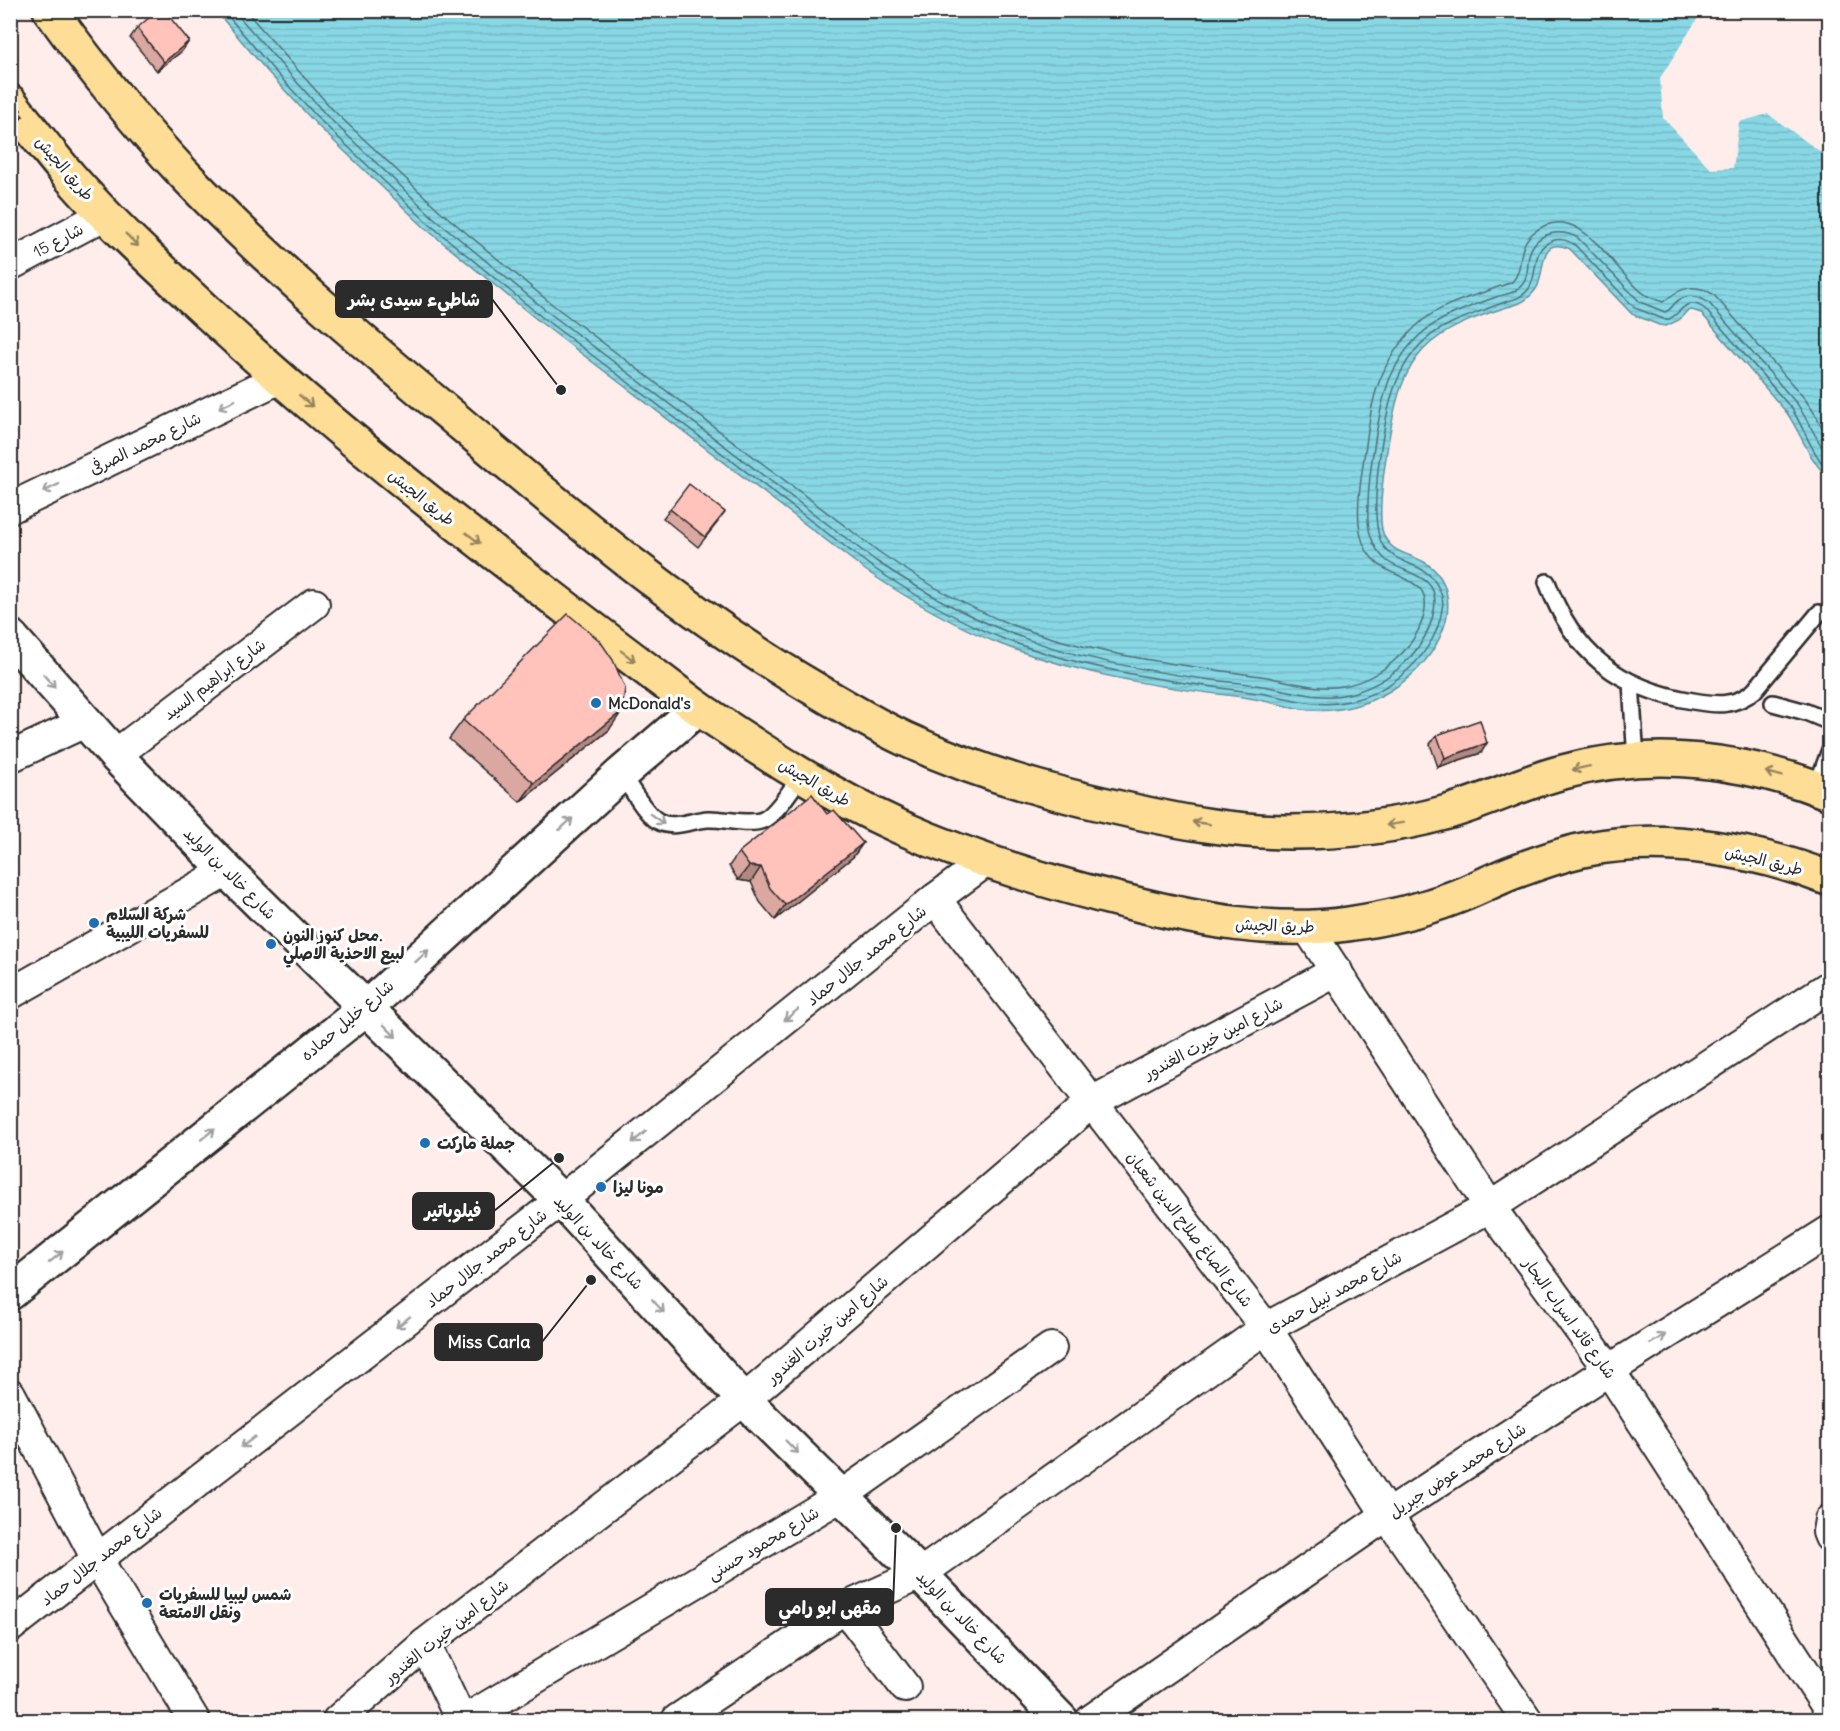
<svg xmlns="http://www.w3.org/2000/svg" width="1840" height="1731" font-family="Delius,'Playpen Sans Arabic',sans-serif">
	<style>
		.water { fill: url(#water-rules); stroke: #63929b; stroke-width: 1.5 }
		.pier { fill: #ffedeb }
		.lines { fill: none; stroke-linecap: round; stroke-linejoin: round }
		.shore { stroke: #507075; stroke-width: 1.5 }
		.service-casing { stroke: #2b2b2b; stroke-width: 20 }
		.minor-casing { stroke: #2b2b2b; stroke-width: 34 }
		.tertiary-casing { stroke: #2b2b2b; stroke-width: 38 }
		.trunk-casing { stroke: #2b2b2b; stroke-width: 38 }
		.service { stroke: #fff; stroke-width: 15 }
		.minor { stroke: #fff; stroke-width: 30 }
		.tertiary { stroke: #fff; stroke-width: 33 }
		.trunk { stroke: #fede96; stroke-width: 33 }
		.wall { fill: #dba8a1; stroke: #2b2b2b; stroke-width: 1.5 }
		.shaded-wall { fill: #b28883; stroke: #2b2b2b; stroke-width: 1.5 }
		.building { fill: #ffc3bb; stroke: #2b2b2b; stroke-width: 1.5 }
		.oneway { stroke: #948460 }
		.oneway2 { stroke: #a0a0a0 }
		.poi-dot { fill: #1f6fb2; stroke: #fff; stroke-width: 2 }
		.labels { text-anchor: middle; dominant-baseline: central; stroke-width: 6; stroke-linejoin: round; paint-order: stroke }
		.street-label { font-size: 16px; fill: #2b2b2b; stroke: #fff }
		.poi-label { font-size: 16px; font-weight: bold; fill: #2b2b2b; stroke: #fff; text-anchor: start }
		.leader { fill: none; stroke: #2b2b2b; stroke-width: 2 }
		.callout-dot { fill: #2b2b2b; stroke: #fff; stroke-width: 2 }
		.callout { fill: #2b2b2b; stroke: #2b2b2b; stroke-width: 2 }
		.callout-label { font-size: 18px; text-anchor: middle; font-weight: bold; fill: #fff }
	</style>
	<defs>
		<pattern id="water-rules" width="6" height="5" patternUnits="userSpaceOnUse" patternTransform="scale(1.5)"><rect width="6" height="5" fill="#88d7e5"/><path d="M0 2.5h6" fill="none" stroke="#76b9c5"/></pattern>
	</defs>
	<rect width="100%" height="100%" fill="#ffedeb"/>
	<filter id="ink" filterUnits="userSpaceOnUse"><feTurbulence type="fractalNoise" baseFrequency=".0167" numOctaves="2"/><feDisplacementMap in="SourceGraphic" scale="12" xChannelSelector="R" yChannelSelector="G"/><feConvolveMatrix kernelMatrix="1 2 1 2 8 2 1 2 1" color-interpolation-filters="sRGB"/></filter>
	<g filter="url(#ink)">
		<!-- water -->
		<path class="water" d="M216,11H1829V478C1809,461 1802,435 1787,413L1701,313L1692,310L1687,311L1679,320L1666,326L1659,325L1632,314L1570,249C1540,236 1545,265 1539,282C1538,287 1534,292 1530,296C1522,304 1514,305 1504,308C1476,317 1444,328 1423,350C1414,360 1407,372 1402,385C1392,409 1375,509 1383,533C1390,553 1408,553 1424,562C1448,576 1452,603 1444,627C1426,680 1365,715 1311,710C1288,708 1266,700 1243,697C1161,688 1077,674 1000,644C953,625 910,600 868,572L540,322L425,228L317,125L267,71Z"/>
		<!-- pier -->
		<polygon class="pier" points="1703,10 1829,11 1829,158 1768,114 1739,122 1733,168 1711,169 1663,118 1660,78"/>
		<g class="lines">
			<!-- shore -->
			<g class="shore">
				<path d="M223,10L271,67L321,121L429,224L543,318L872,567C914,595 957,621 1004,639C1085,670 1172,682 1258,693C1290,697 1315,709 1349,701C1392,692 1436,654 1442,609C1444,601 1442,594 1438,587C1426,561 1399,567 1384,547C1365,521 1384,413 1396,383C1418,330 1449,324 1497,305C1508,300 1520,300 1528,290C1540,275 1529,249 1552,241C1560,238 1566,240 1574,244L1635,308L1666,320C1682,316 1683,294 1705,309L1792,409C1804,428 1813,457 1830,471"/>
				<path d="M233,10L327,116L434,218L548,312L876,561C917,588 958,612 1003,630C1068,657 1141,670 1211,680C1228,682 1245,683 1262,686C1292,690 1318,701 1348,694C1388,685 1427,651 1434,610C1441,574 1406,575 1387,561C1380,555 1374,546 1371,537C1361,510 1378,406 1390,378C1414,325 1446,316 1496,297C1505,294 1515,294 1522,285C1530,276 1526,263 1530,252C1538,231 1561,229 1578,238L1640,302L1665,312C1671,310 1672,306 1676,302C1687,293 1699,296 1709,303L1798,405L1830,461"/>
				<path d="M245,10L333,110L440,211L553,305L882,554C922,581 964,606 1010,624C1090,654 1176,665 1260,676C1289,680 1314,691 1343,686C1377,680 1413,652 1423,618C1436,575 1392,582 1372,558C1364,549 1360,536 1359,524C1357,502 1361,479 1364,457C1369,429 1370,401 1382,375C1391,354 1404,336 1422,321C1443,304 1468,298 1493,289C1499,286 1506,285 1512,282C1525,269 1515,248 1533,233C1580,194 1615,276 1646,295C1651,298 1658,300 1663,302C1679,288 1695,282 1714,295L1805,399L1817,417L1830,444"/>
			</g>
			<!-- service casing -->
			<g class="service-casing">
				<g id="service">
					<path d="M1547,582C1573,653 1619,689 1693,701C1717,705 1734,707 1754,691L1819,613"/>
					<polyline points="1631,683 1636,760"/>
					<polyline points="1773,703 1806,712 1830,722"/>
					<path d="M621,774C631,787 644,813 658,821C672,830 692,820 708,819C723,818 749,826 763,820C777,814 792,787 802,775"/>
					<polyline points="1816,788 1830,750"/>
				</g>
			</g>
			<!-- minor casing -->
			<g class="minor-casing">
				<g id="minor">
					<polyline points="10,265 106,214"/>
					<polyline points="10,508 280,378"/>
					<polyline points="115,755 314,604"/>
					<polyline points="10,757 85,722"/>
					<polyline points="935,899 1266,1328 1387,1515 1527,1720"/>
					<polyline points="1307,927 1490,1207 1609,1370 1830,1711"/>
					<polyline points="10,994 227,871"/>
					<polyline points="10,1394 97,1559 194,1720"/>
					<polyline points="1830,1520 1828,1532 1830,1537"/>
					<polyline points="845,1608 905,1687"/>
					<polyline points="10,1627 561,1200 935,899 985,862"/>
					<polyline points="425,1644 461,1720"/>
					<polyline points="338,1720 425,1644 744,1400 1092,1102 1337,971"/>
					<polyline points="465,1720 841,1496 1051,1348"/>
					<polyline points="677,1720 845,1608 920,1574 1266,1328 1490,1207 1830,986"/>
					<polyline points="1091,1720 1387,1515 1609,1370 1830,1231"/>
				</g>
			</g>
			<!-- tertiary casing -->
			<g class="tertiary-casing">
				<g id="tertiary">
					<polyline points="10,636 115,755 227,871 561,1200 744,1400 920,1574 1061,1720"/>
					<polyline points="10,1293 366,1008 621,774 698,708"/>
				</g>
			</g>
			<!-- trunk casing -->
			<g class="trunk-casing">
				<g id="trunk">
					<path d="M50,10C91,67 135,122 183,173C266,261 361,340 454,418C569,515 683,612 813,688C843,706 873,724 905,739C974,771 1049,793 1124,809C1177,821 1234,832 1289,832C1341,832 1394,827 1444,813C1485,802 1523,782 1563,772C1652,748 1745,759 1830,793"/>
					<path d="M10,102C30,127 49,153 71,178C113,226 162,270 209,314C363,457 531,582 698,708C763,752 829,795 900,827C974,860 1049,883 1128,902C1200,920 1273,934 1348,924C1383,919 1419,911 1453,898C1475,890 1496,878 1519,870C1541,862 1565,853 1588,849C1665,834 1757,850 1830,879"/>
				</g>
			</g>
			<!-- service -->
			<use href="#service" class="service"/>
			<!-- minor -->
			<use href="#minor" class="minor"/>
			<!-- tertiary -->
			<use href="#tertiary" class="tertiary"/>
			<!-- trunk -->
			<use href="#trunk" class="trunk"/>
		</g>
		<!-- wall -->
		<g class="wall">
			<polygon points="137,28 189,41 182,51 157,71 130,38"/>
			<polygon points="670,509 718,522 698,547 663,518"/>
			<polygon points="463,720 609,730 520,802 449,739"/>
			<polygon points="1437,735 1481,753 1438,767 1430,744"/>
			<polygon points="827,814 863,843 853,857 775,920 760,902 751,882 738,880 729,866 739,852"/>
		</g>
		<!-- shaded-wall -->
		<g class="shaded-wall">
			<polygon points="189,41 182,51 157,71 164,62"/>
			<polygon points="21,110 13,121 23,116 10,133 10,122"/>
			<polygon points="622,711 609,730 520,802 534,783"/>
			<polygon points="1487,743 1481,753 1438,767 1445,758"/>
			<polygon points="863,843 853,857 775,920 785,905"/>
			<polygon points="749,866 761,867 751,882 738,880"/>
		</g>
		<!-- building -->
		<g class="building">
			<polygon points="158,10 164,10 189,41 164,62 137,28"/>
			<polygon points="10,97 21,110 19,112 23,116 10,122"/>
			<polygon points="689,484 725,512 705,537 670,509"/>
			<polygon points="568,614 600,641 613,660 625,688 622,711 534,783 463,720"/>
			<polygon points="1480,720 1487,743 1445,758 1437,735"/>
			<polygon points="812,794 827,814 834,810 863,843 785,905 770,888 761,867 749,866 739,852"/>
		</g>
		<!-- one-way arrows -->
		<defs><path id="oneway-shaft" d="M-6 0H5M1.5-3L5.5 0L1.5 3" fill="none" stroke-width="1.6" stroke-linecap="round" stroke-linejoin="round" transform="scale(1.5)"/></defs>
		<g class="oneway">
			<use href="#oneway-shaft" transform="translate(132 240) rotate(45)"/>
			<use href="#oneway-shaft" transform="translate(306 401) rotate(41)"/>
			<use href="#oneway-shaft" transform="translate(473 538) rotate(37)"/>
			<use href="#oneway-shaft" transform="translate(628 656) rotate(37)"/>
			<use href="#oneway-shaft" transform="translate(1581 768) rotate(168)"/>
			<use href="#oneway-shaft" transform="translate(1774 774) rotate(-165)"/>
			<use href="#oneway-shaft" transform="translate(1201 823) rotate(-172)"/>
			<use href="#oneway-shaft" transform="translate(1395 824) rotate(171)"/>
		</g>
		<g class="oneway2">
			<use href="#oneway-shaft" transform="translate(227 404) rotate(154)"/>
			<use href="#oneway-shaft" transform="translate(51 488) rotate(154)"/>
			<use href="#oneway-shaft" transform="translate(49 681) rotate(49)"/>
			<use href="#oneway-shaft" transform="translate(657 819) rotate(35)"/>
			<use href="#oneway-shaft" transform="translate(566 824) rotate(-42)"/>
			<use href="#oneway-shaft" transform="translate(422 956) rotate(-42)"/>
			<use href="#oneway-shaft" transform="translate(791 1015) rotate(141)"/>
			<use href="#oneway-shaft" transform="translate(390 1031) rotate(45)"/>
			<use href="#oneway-shaft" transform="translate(208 1134) rotate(-39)"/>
			<use href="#oneway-shaft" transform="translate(639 1137) rotate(141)"/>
			<use href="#oneway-shaft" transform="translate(56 1257) rotate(-39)"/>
			<use href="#oneway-shaft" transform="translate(658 1306) rotate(48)"/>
			<use href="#oneway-shaft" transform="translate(403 1322) rotate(142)"/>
			<use href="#oneway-shaft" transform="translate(1658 1339) rotate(-32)"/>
			<use href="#oneway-shaft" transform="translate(248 1442) rotate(142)"/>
			<use href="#oneway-shaft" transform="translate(792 1447) rotate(45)"/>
		</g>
	</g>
	<!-- markers -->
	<g class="poi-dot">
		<circle cx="596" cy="703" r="6"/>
		<circle cx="94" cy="923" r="6"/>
		<circle cx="271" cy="944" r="6"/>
		<circle cx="425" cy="1143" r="6"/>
		<circle cx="601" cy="1187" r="6"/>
		<circle cx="147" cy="1603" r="6"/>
	</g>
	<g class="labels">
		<!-- street labels -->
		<g class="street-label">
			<text transform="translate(65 168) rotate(49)">طريق الجيش</text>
			<text transform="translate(58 240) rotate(-28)">شارع 15</text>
			<text transform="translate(145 443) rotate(-26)">شارع محمد الصرفى</text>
			<text transform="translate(422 497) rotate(39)">طريق الجيش</text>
			<text transform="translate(214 679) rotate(-37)">شارع ابراهيم السيد</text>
			<text transform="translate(815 782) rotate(30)">طريق الجيش</text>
			<text transform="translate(1764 860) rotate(14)">طريق الجيش</text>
			<text transform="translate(230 873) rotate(45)">شارع خالد بن الوليد</text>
			<text transform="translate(1275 925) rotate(2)">طريق الجيش</text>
			<text transform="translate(866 955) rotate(-39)">شارع محمد جلال حماد</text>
			<text transform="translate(347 1020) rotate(-40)">شارع خليل حماده</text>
			<text transform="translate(1213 1038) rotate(-28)">شارع امين خيرت الغندور</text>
			<text transform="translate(1190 1229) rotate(52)">شارع الصاغ صلاح الدين شعبان</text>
			<text transform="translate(599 1242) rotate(47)">شارع خالد بن الوليد</text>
			<text transform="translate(486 1258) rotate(-38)">شارع محمد جلال حماد</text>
			<text transform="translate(1334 1292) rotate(-29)">شارع محمد نبيل حمدى</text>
			<text transform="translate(1570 1318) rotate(54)">شارع قائد اسراب البحار</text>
			<text transform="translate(827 1329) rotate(-41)">شارع امين خيرت الغندور</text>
			<text transform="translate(1457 1470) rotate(-33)">شارع محمد عوض جبريل</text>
			<text transform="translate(763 1543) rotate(-31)">شارع محمود حسنى</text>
			<text transform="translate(101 1556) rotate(-38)">شارع محمد جلال حماد</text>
			<text transform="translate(962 1617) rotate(46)">شارع خالد بن الوليد</text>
			<text transform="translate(446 1631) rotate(-39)">شارع امين خيرت الغندور</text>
		</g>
		<!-- poi labels -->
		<g class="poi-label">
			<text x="608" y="703">McDonald's</text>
			<text x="106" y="914">شركة السلام<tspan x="106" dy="18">للسفريات الليبية</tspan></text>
			<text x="283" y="935">محل كنوز النون.<tspan x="283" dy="18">لبيع الاحذية الاصلي</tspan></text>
			<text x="437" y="1143">جملة ماركت</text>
			<text x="613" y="1187">مونا ليزا</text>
			<text x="159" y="1594">شمس ليبيا للسفريات<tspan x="159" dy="18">ونقل الامتعة</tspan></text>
		</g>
	</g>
	<!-- callouts -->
	<path class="leader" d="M561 390L492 299M559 1158L494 1211M591 1280L542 1342M896 1528L893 1607"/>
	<g class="callout-dot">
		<circle cx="561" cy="390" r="6"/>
		<circle cx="559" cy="1158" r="6"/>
		<circle cx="591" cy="1280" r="6"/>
		<circle cx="896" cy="1528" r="6"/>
	</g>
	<g class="callout">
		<rect x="336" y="281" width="156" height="36" rx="6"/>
		<rect x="413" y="1193" width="81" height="36" rx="6"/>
		<rect x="435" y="1324" width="107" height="36" rx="6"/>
		<rect x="766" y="1589" width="127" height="36" rx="6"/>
	</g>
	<g class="callout-label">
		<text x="414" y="306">شاطيء سيدى بشر</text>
		<text x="453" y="1217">فيلوباتير</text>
		<text x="489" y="1348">Miss Carla</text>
		<text x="830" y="1614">مقهى ابو رامي</text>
	</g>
	<!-- margin -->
	<rect width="1840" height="1731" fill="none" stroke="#fff" stroke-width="36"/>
	<rect x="18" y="18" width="1804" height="1695" fill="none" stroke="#2b2b2b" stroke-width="2" filter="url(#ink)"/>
</svg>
